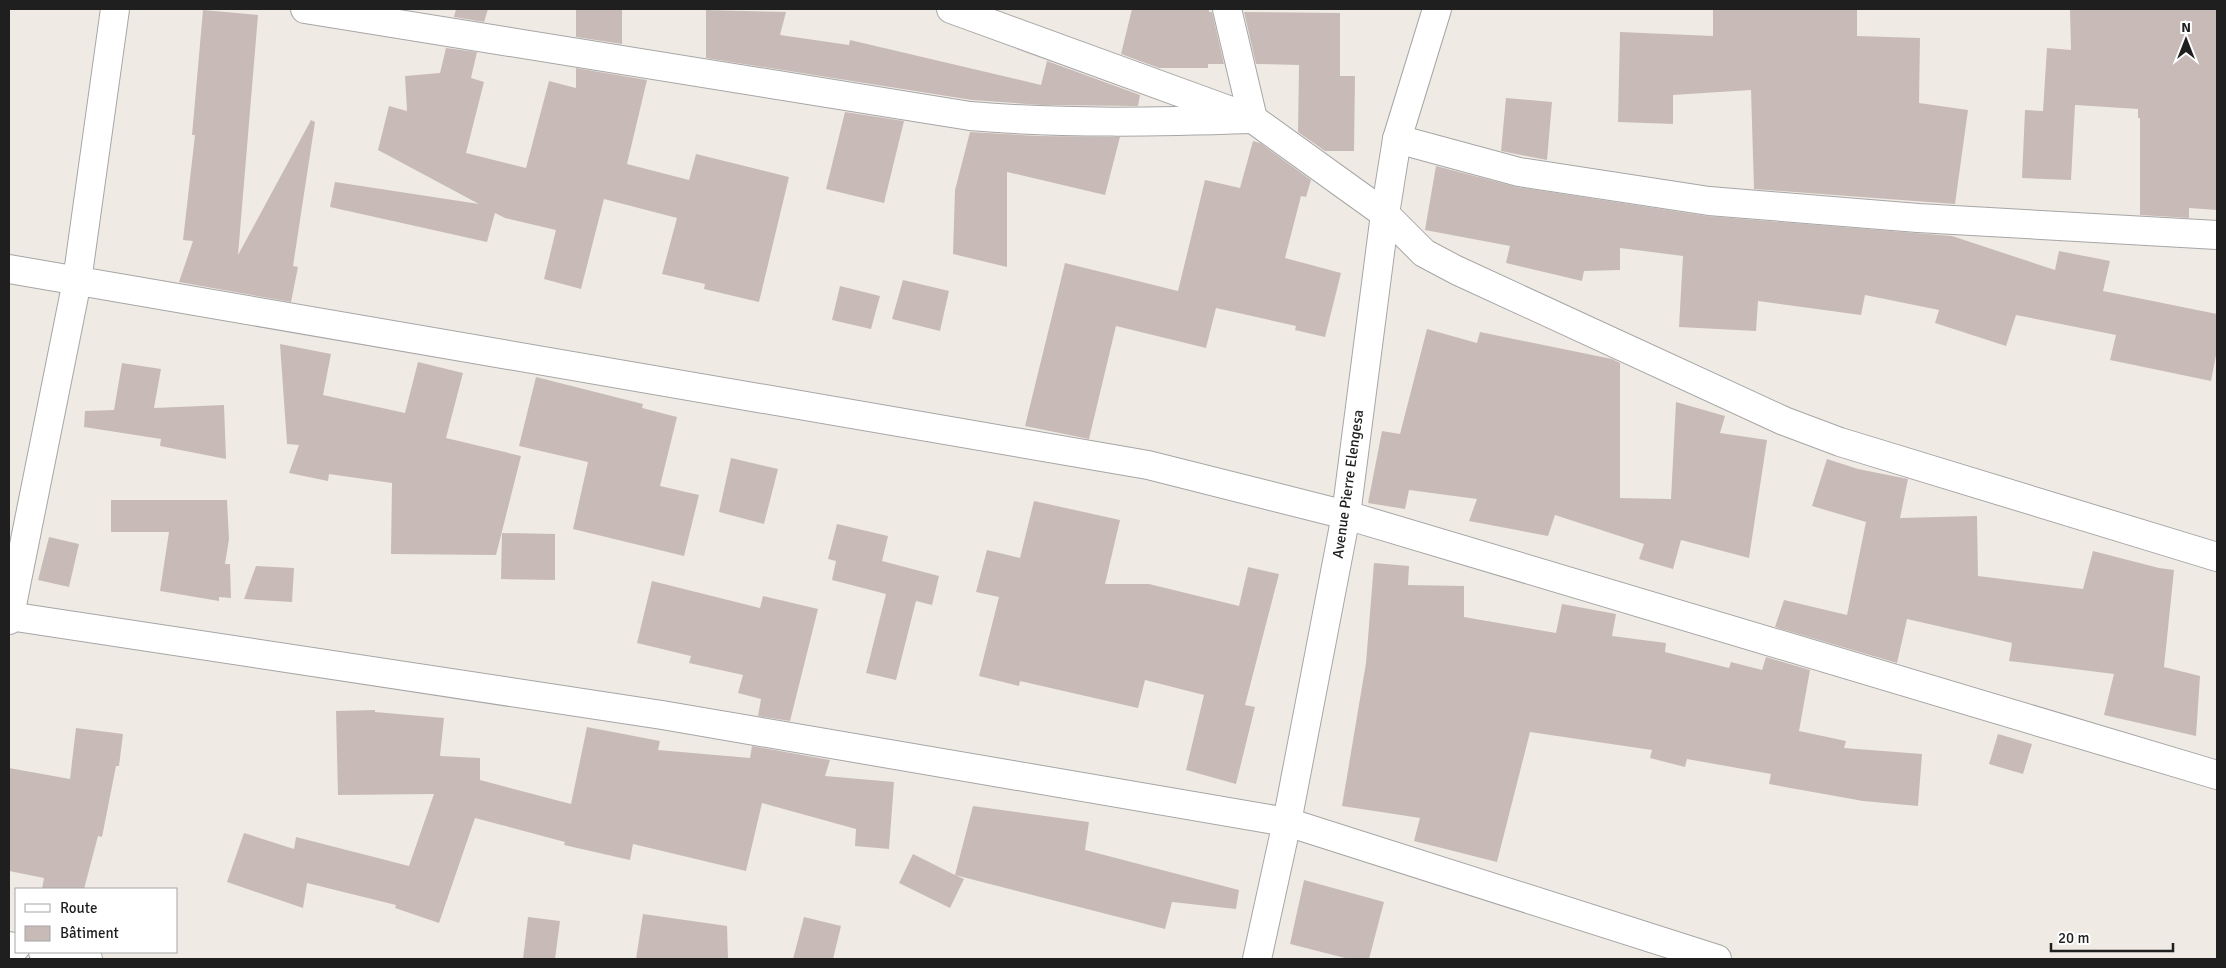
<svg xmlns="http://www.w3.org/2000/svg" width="2226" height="968" font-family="Signika,sans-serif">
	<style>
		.building { fill: #c8bbb7 }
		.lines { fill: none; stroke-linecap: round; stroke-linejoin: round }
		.street-casing { stroke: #a6a6a6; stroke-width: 30 }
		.street { stroke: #fff; stroke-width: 28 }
		.labels { text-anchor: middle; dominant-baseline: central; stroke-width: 4.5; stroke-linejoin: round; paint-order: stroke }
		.street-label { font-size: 15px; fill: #1f1f1f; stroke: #fff }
	</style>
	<rect width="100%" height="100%" fill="#f0eae4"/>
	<!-- building -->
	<g class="building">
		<polygon points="456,9 488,9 484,22 454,17"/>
		<polygon points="576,9 622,9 622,44 576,37"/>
		<polygon points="1132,9 1209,9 1209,12 1212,12 1224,64 1208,64 1208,68 1159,68 1121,54"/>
		<polygon points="1713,9 1857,9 1857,36 1920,38 1919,103 1968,110 1955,204 1754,189 1751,90 1673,95 1673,124 1618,122 1620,32 1713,36"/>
		<polygon points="2070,9 2217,9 2217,210 2189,208 2189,218 2140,215 2140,118 2138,118 2138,109 2075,105 2071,180 2022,178 2025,110 2043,111 2047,48 2071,50"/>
		<polygon points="203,10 258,15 238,255 311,120 315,122 293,266 298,267 291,302 179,282 193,241 183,240 195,135 192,135"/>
		<polygon points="706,10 786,12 780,35 849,45 850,40 1041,85 1047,61 1140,95 1138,106 1042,105 972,100 706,58"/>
		<polygon points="1244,12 1340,13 1340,76 1355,76 1354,151 1325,151 1298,132 1299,65 1256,64"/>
		<polygon points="446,48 477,52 471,78 484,82 466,153 526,168 549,81 576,88 576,68 647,80 627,164 689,180 696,154 789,177 759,302 704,289 705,284 662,274 677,218 604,199 581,289 544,279 556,230 505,218 495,213 487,242 330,207 335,182 479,204 378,150 389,106 407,111 405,76 440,73"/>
		<polygon points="1506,98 1552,102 1547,160 1501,151"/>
		<polygon points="845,112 904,121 884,203 826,189"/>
		<polygon points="970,132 1040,136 1120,137 1105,195 1007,172 1007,267 953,254 955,190"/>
		<polygon points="1253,141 1260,143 1311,180 1306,197 1301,196 1285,258 1341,273 1325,337 1295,330 1296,326 1216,308 1206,348 1116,326 1089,439 1025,426 1065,263 1178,291 1205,180 1240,188"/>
		<polygon points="1436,166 1517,187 1707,216 1952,236 2055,270 2059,251 2110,261 2103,291 2217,314 2217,350 2211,381 2110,360 2116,335 2016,315 2006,346 1935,323 1939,310 1865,295 1861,315 1758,301 1756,331 1679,327 1683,256 1620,248 1620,270 1584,271 1582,281 1506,263 1510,246 1425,230"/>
		<polygon points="903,280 949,291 940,331 892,319"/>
		<polygon points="840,286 880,296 871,329 832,320"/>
		<polygon points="1427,329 1477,343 1480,332 1612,359 1620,363 1620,498 1671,499 1676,402 1725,416 1720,433 1767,440 1749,558 1681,540 1673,569 1639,559 1644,544 1555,515 1548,536 1469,521 1477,499 1409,490 1405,509 1368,503 1382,431 1400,434"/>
		<polygon points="280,344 331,354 323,395 405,413 418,362 463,373 446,438 521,456 496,555 391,554 392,483 329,474 328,481 289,473 299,445 287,444"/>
		<polygon points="122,363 161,369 154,408 224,405 226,459 160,446 161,439 84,427 85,411 114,410"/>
		<polygon points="536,377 643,404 642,408 677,417 660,486 699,495 684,556 573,529 588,462 519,446"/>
		<polygon points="731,458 778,469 764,524 719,512"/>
		<polygon points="1827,459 1858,469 1908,479 1900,518 1977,516 1978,576 2083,589 2093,551 2159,568 2174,570 2164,667 2200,676 2196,736 2104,715 2114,674 2009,661 2012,643 1907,619 1897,663 1775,627 1784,600 1847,615 1866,522 1812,506"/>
		<polygon points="111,500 227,500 229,539 225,564 230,564 231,598 219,597 219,601 160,591 169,532 111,532"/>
		<polygon points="1034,501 1120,520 1105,584 1149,584 1239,606 1248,567 1279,574 1245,705 1255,707 1236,784 1186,770 1204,695 1145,680 1138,708 1020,681 1019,686 979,676 999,597 976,592 987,550 1020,558"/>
		<polygon points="837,524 888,536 882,561 939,576 932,605 916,601 896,680 866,673 886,594 832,580 836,561 828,559"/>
		<polygon points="502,533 555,534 555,580 501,579"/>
		<polygon points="49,537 79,544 69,587 38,580"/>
		<polygon points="1374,563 1409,566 1408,585 1464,586 1464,617 1556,633 1562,604 1616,614 1612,636 1666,643 1665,652 1729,668 1731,662 1762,670 1766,657 1810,670 1799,731 1846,741 1844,748 1922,754 1918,806 1863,801 1769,784 1771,774 1687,759 1685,767 1650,758 1652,750 1530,732 1497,862 1414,841 1420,818 1342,806 1366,663"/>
		<polygon points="256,566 294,568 292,602 244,599"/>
		<polygon points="652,581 760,608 763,596 818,609 790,721 758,716 761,699 738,693 743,675 689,663 691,656 637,643"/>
		<polygon points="375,710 375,712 444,718 440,756 480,758 480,780 571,804 587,727 660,741 658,750 750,758 752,746 830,760 825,776 894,782 889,849 855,846 856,829 762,803 746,871 633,844 630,860 564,845 565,842 475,818 439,923 395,908 396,905 307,883 303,908 227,882 244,833 294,849 296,837 409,866 434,794 338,795 336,711"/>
		<polygon points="76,728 123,734 119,766 116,766 102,837 98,836 84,889 42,889 44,878 9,871 9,768 70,779"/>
		<polygon points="1998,734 2032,744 2023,774 1989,764"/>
		<polygon points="973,806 1089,822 1085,850 1239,890 1236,909 1172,902 1165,929 955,875 964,879 950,908 899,883 913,854 955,875"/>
		<polygon points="1304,880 1384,902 1369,959 1349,959 1290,944"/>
		<polygon points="643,914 727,926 728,959 636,959"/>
		<polygon points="528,917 560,921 555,959 523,959"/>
		<polygon points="804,917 841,926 833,959 793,959"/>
	</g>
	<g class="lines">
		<!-- street casing -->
		<g class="street-casing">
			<g id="street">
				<path d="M305,9L970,116C1065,124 1158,122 1253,119L1227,9"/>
				<polyline points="951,9 1253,119 1385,214 1424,253 1456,270 1784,421 1840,442 2217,557"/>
				<polyline points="1397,139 1519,172 1709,201 1918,218 2217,235"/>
				<polyline points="9,269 1148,465 1346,515 2217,775"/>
				<polyline points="9,616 662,715 1287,822 1717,959"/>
				<polyline points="9,620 77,281 115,9"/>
				<polyline points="9,946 16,947"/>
				<polyline points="43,952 88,959"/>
				<polyline points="1257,959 1287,822 1346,515 1385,214 1397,139 1437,9"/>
			</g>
		</g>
		<!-- street -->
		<use href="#street" class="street"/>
	</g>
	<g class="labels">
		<!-- street labels -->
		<g class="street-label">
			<text transform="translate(1348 484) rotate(-82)">Avenue Pierre Elengesa</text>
		</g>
	</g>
	<!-- border -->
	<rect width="2226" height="968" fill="none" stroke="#1f1f1f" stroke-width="20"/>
	<!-- legend -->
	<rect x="15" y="888" width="162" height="65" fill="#ffffff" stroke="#a5a5a5"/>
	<rect x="25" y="904" width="25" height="8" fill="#ffffff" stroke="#a5a5a5"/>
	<text x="60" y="913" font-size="15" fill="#1f1f1f">Route</text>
	<rect x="25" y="926" width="25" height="15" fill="#c8bbb7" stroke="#a5a5a5"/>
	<text x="60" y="938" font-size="15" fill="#1f1f1f">Bâtiment</text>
	<!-- north arrow -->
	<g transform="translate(2186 40)" stroke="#ffffff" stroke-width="4" paint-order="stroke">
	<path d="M0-4L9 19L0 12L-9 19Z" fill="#1f1f1f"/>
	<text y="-8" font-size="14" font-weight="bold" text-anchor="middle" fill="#1f1f1f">N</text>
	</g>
	<!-- scale -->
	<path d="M2051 943v8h122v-8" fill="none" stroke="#1f1f1f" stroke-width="2.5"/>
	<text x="2058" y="943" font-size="15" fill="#1f1f1f" stroke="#ffffff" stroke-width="4" paint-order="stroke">20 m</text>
</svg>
